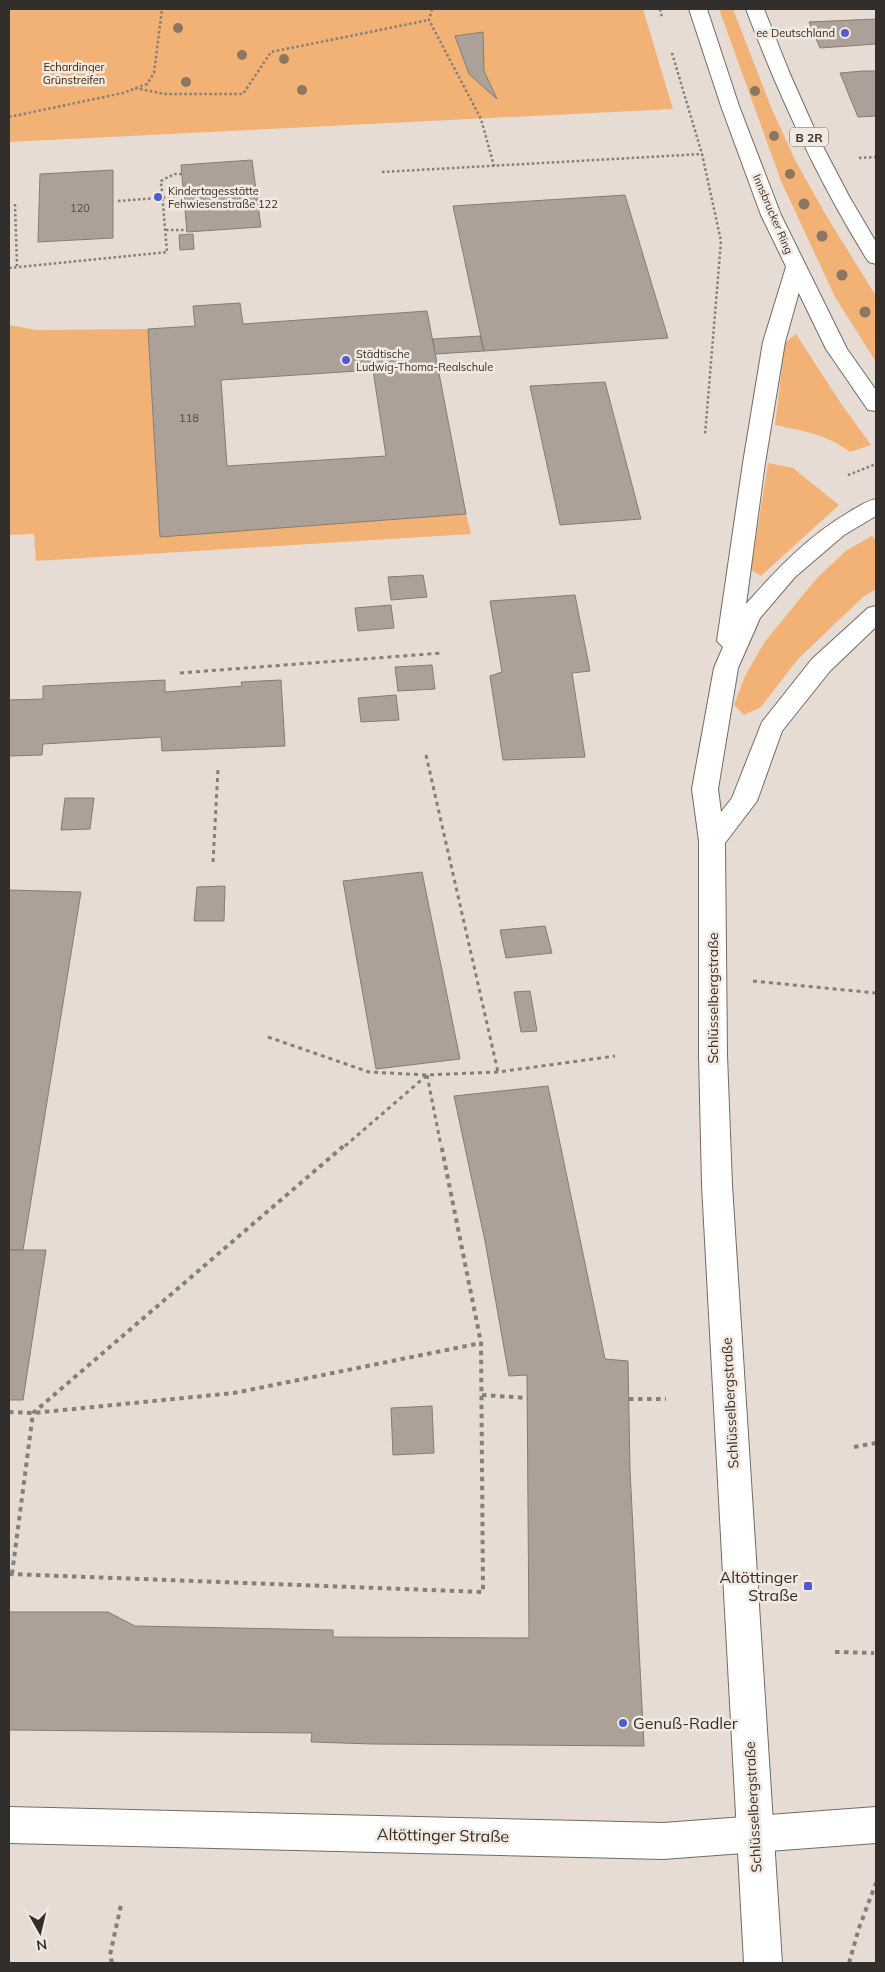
<svg xmlns="http://www.w3.org/2000/svg" width="885" height="1972" font-family="Mulish,sans-serif">
	<style>
		.green { fill: #f3b275 }
		.building { fill: #aba199; stroke: #857c74; fill-rule: evenodd }
		.lines { fill: none; stroke-linecap: round; stroke-linejoin: round }
		.street-casing { stroke: #736b63; stroke-width: 2 }
		.secondary-casing { stroke: #736b63; stroke-width: 2 }
		.primary-casing { stroke: #736b63; stroke-width: 2 }
		.path-far2 { stroke: #867f79; stroke-width: 2.5; stroke-dasharray: 2.5 2.5; stroke-linecap: butt }
		.path-far1 { stroke: #867f79; stroke-width: 3; stroke-dasharray: 4 4; stroke-linecap: butt }
		.path { stroke: #867f79; stroke-width: 4; stroke-dasharray: 4.5 4.5; stroke-linecap: butt }
		.street { fill: #fff; fill-rule: evenodd }
		.secondary { fill: #fff; fill-rule: evenodd }
		.primary { fill: #fff; fill-rule: evenodd }
		.tree { fill: #8a7661 }
		.poi-dot { fill: #4e5cd2; stroke: #f3e9e0; stroke-width: 2 }
		.labels { text-anchor: middle; dominant-baseline: central; stroke-width: 5; stroke-linejoin: round; paint-order: stroke }
		.far-poi-label { font-size: 11px; fill: #322e2b; stroke: #f3e9e0; text-anchor: start }
		.far-park-label { font-size: 11px; fill: #3f2303; stroke: #f3e9e0 }
		.number-label { font-size: 11px; fill: #504b46 }
		.far-street-label { font-size: 11px; fill: #322e2b; stroke: #f3e9e0 }
		.shield { fill: #f3e9e0; stroke: #6c6661; stroke-width: 1 }
		.shield-label { font-size: 12px; font-weight: bold; fill: #322e2b }
		.street-label { font-size: 14px; fill: #322e2b; stroke: #f3e9e0 }
		.near-poi-label { font-size: 16px; fill: #322e2b; stroke: #f3e9e0; text-anchor: end }
		.near-street-label { font-size: 16px; fill: #322e2b; stroke: #f3e9e0 }
	</style>
	<rect width="100%" height="100%" fill="#e6dcd3"/>
	<!-- green -->
	<g class="green">
		<polygon points="9,9 643,9 673,109 9,142"/>
		<polygon points="719,9 733,9 771,107 795,160 827,217 876,296 876,362 835,297 781,181"/>
		<polygon points="9,325 36,330 148,329 160,537 466,514 471,534 36,561 34,534 9,535"/>
		<path d="M796,334L842,405L871,445L850,452C826,434 803,431 775,425L785,343Z"/>
		<polygon points="768,463 793,468 839,505 761,576 751,570"/>
		<polygon points="872,536 876,540 876,589 863,597 798,659 761,707 744,715 734,705 745,676 764,643 789,612 817,578 847,550"/>
	</g>
	<!-- building -->
	<g class="building">
		<polygon points="876,19 876,44 820,48 809,22"/>
		<polygon points="483,32 484,71 497,99 469,74 455,36"/>
		<polygon points="863,71 876,71 876,116 858,117 840,73"/>
		<polygon points="252,160 261,227 187,232 181,165"/>
		<polygon points="113,170 113,238 38,242 40,174"/>
		<polygon points="625,195 668,338 484,351 453,206"/>
		<polygon points="193,234 194,249 180,250 179,235"/>
		<path d="M240,303L243,324L427,311L466,514L160,537L148,329L195,326L193,306ZM373,370L386,456L227,466L221,380Z"/>
		<polygon points="480,336 484,351 435,354 433,339"/>
		<polygon points="605,382 641,519 560,525 530,386"/>
		<polygon points="423,575 427,597 391,600 388,577"/>
		<polygon points="575,595 590,671 572,673 585,757 503,760 490,676 502,672 490,601"/>
		<polygon points="391,605 394,628 358,631 355,608"/>
		<polygon points="432,665 435,689 398,691 395,667"/>
		<polygon points="165,680 165,692 242,686 241,682 281,680 285,746 162,751 161,737 43,744 42,755 9,756 9,700 43,699 43,686"/>
		<polygon points="396,695 399,720 361,722 358,698"/>
		<polygon points="65,798 94,798 90,829 61,830"/>
		<polygon points="422,872 460,1059 376,1069 343,881"/>
		<polygon points="225,886 224,921 194,921 197,887"/>
		<polygon points="9,890 81,892 23,1250 9,1250"/>
		<polygon points="545,926 552,953 506,958 500,930"/>
		<polygon points="530,991 537,1031 521,1032 514,992"/>
		<polygon points="548,1086 605,1359 628,1361 630,1470 644,1746 373,1744 311,1742 312,1733 9,1730 9,1612 108,1612 135,1626 333,1630 333,1637 529,1638 527,1375 509,1376 485,1241 454,1096"/>
		<polygon points="9,1250 46,1250 23,1400 9,1400"/>
		<polygon points="432,1406 434,1453 393,1455 391,1408"/>
	</g>
	<g class="lines">
		<!-- street casing -->
		<g class="street-casing">
			<polygon id="street" points="9,1807 663,1823 876,1807 876,1843 663,1859 9,1843"/>
		</g>
		<!-- secondary casing -->
		<g class="secondary-casing">
			<path id="secondary" d="M796,261L803,263L806,267L785,342L765,463L746,604C777,569 808,536 849,512C858,507 866,501 876,499V516L844,535L795,577L760,618L738,668L718,789L721,812L732,798L762,722L812,659L868,608L876,606V627L830,671L782,731L757,801L725,843L727,1055L732,1185L782,1963H744L702,1185L699,1055V841L692,789L714,668L723,647L717,641L743,463L763,342L786,267L789,263Z"/>
		</g>
		<!-- primary casing -->
		<g class="primary-casing">
			<g id="primary">
				<polygon points="689,9 707,9 739,106 781,215 847,349 876,390 876,411 868,410 826,349 761,215 721,106"/>
				<path d="M746,9H764L790,74L818,137L850,198L876,242V264L869,262L866,258C817,179 779,96 746,9Z"/>
			</g>
		</g>
		<!-- path-far2 -->
		<g class="path-far2">
			<polyline points="432,9 429,20 481,119 494,166"/>
			<polyline points="660,9 662,18"/>
			<polyline points="672,53 702,154 721,241 705,435"/>
			<polyline points="135,88 164,94 243,94 271,52 429,20"/>
			<polyline points="9,117 123,93 147,84 154,73 162,9"/>
			<polyline points="859,158 876,157"/>
			<polyline points="382,172 702,154"/>
			<polyline points="118,201 184,196"/>
			<polyline points="15,204 17,266"/>
			<polyline points="166,230 187,230"/>
			<polyline points="9,268 167,252 161,181 174,174 182,174"/>
			<polyline points="848,475 876,464"/>
		</g>
		<!-- path-far1 -->
		<g class="path-far1">
			<polyline points="180,673 442,653"/>
			<polyline points="426,755 498,1072"/>
			<polyline points="213,862 218,769"/>
			<polyline points="753,981 876,993"/>
			<polyline points="268,1037 369,1072 427,1075 498,1072 615,1056"/>
			<polyline points="427,1075 441,1146"/>
			<polyline points="345,1146 426,1076"/>
		</g>
		<!-- path -->
		<g class="path">
			<polyline points="482,1395 528,1398"/>
			<polyline points="629,1399 666,1399"/>
			<polyline points="9,1412 33,1413 234,1393 481,1343"/>
			<polyline points="854,1447 876,1443"/>
			<polyline points="9,1574 483,1592 481,1343 441,1144"/>
			<polyline points="12,1574 33,1413 346,1144"/>
			<polyline points="835,1652 874,1653"/>
			<polyline points="112,1963 110,1955 121,1905"/>
			<polyline points="849,1963 859,1928 876,1883"/>
		</g>
		<!-- street -->
		<use href="#street" class="street"/>
		<!-- secondary -->
		<use href="#secondary" class="secondary"/>
		<!-- primary -->
		<use href="#primary" class="primary"/>
	</g>
	<!-- trees -->
	<g class="tree">
		<circle cx="178" cy="28" r="5"/>
		<circle cx="242" cy="55" r="5"/>
		<circle cx="284" cy="59" r="5"/>
		<circle cx="186" cy="82" r="5"/>
		<circle cx="302" cy="90" r="5"/>
		<circle cx="755" cy="91" r="5"/>
		<circle cx="774" cy="136" r="5"/>
		<circle cx="790" cy="174" r="5"/>
		<circle cx="804" cy="204" r="5.5"/>
		<circle cx="822" cy="236" r="5.5"/>
		<circle cx="842" cy="275" r="5.5"/>
		<circle cx="865" cy="312" r="5.5"/>
	</g>
	<!-- markers -->
	<g class="poi-dot">
		<circle cx="845" cy="33" r="5"/>
		<circle cx="158" cy="197" r="5"/>
		<circle cx="346" cy="360" r="5"/>
		<rect x="803" y="1581" width="10" height="10" rx="2.5"/>
		<circle cx="623" cy="1723" r="5"/>
	</g>
	<g class="labels">
		<!-- far-poi labels -->
		<g class="far-poi-label">
			<text x="835" y="33" text-anchor="end">ee Deutschland</text>
			<text x="168" y="191">Kindertagesstätte<tspan x="168" dy="13">Fehwiesenstraße 122</tspan></text>
			<text x="356" y="354">Städtische<tspan x="356" dy="13">Ludwig-Thoma-Realschule</tspan></text>
		</g>
		<!-- far-park labels -->
		<g class="far-park-label">
			<text x="74" y="67">Echardinger<tspan x="74" dy="13">Grünstreifen</tspan></text>
		</g>
		<!-- number labels -->
		<g class="number-label">
			<text x="80" y="208">120</text>
			<text x="189" y="418">118</text>
		</g>
		<!-- far-street labels -->
		<g class="far-street-label">
			<text transform="translate(773 214) rotate(67)">Innsbrucker Ring</text>
		</g>
		<!-- shield labels -->
		<rect class="shield" x="790" y="127.5" width="38" height="19" rx="4"/>
		<g class="shield-label">
			<text x="809" y="137">B 2R</text>
		</g>
		<!-- street labels -->
		<g class="street-label">
			<text transform="translate(713 998) rotate(-90)">Schlüsselbergstraße</text>
			<text transform="translate(730 1403) rotate(-93)">Schlüsselbergstraße</text>
			<text transform="translate(753 1807) rotate(-93)">Schlüsselbergstraße</text>
		</g>
		<!-- near-poi labels -->
		<g class="near-poi-label">
			<text x="798" y="1577">Altöttinger<tspan x="798" dy="18">Straße</tspan></text>
			<text x="633" y="1723" text-anchor="start">Genuß-Radler</text>
		</g>
		<!-- near-street labels -->
		<g class="near-street-label">
			<text transform="translate(443 1835) rotate(1)">Altöttinger Straße</text>
		</g>
	</g>
	<!-- border -->
	<rect width="885" height="1972" fill="none" stroke="#322e2b" stroke-width="20"/>
	<!-- north arrow -->
	<g transform="translate(40 1932) rotate(172)" stroke="#f3e9e0" stroke-width="4" paint-order="stroke">
	<path d="M0-4L9 19L0 12L-9 19Z" fill="#322e2b"/>
	<text y="-8" font-size="14" font-weight="bold" text-anchor="middle" fill="#322e2b">N</text>
	</g>
</svg>
